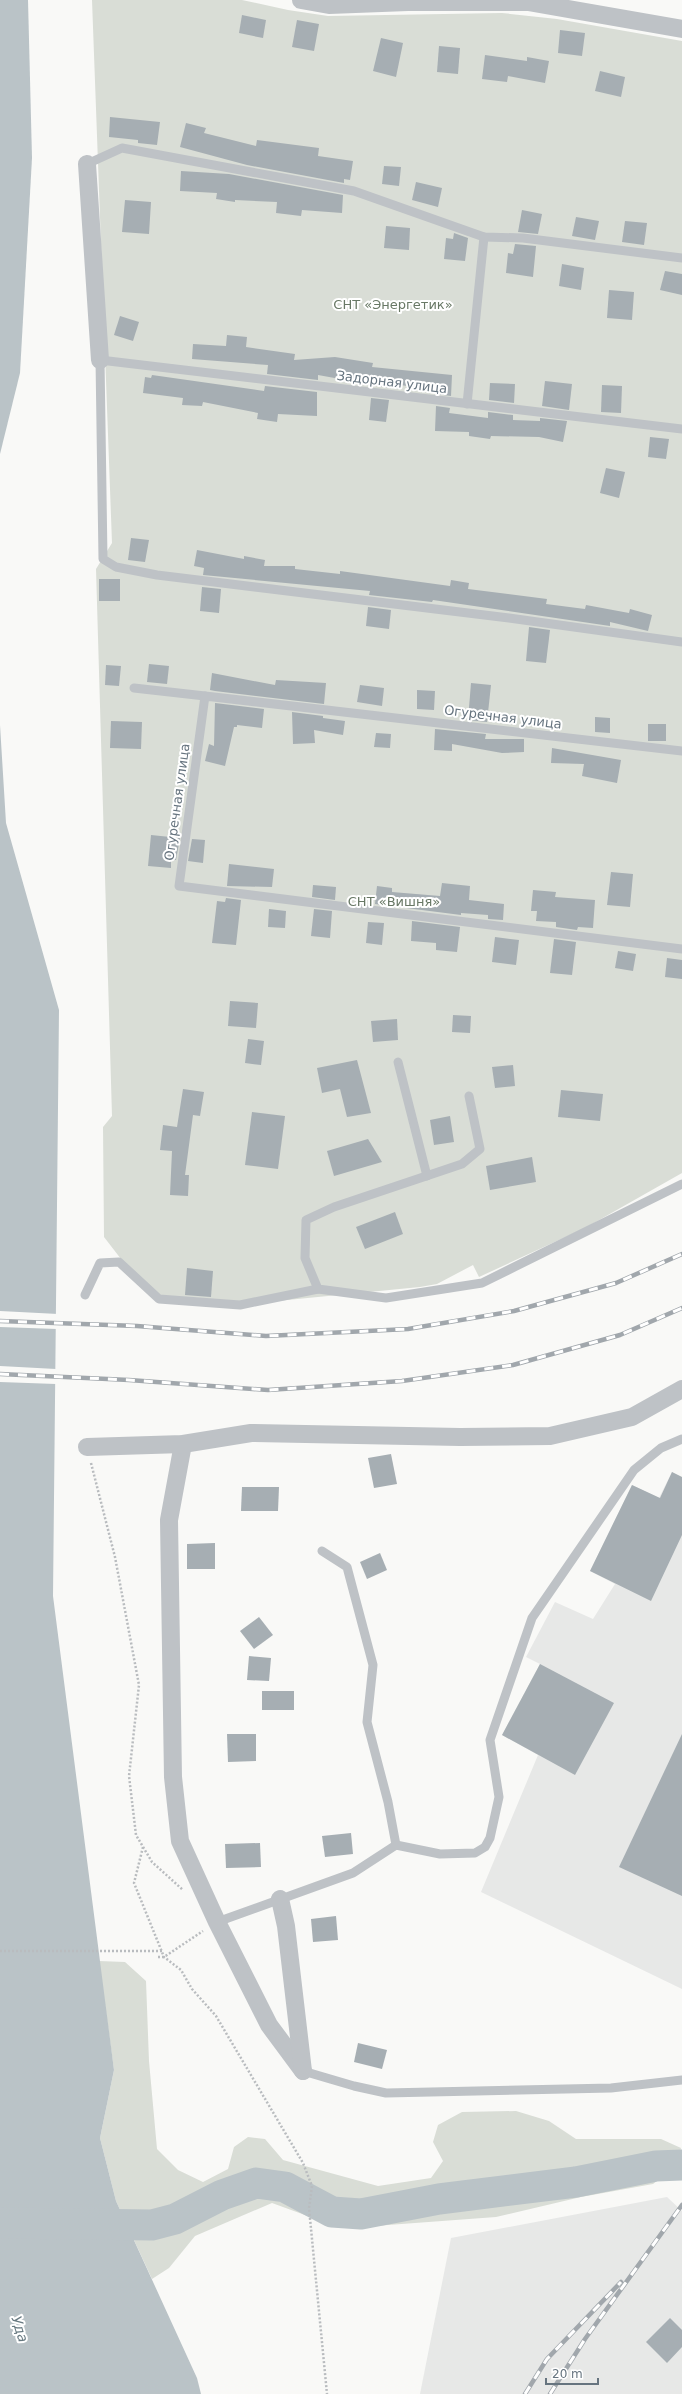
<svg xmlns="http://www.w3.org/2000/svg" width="682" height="2394" font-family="'DejaVu Sans',sans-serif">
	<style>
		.built { fill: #e7e8e7 }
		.green { fill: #d9ddd6 }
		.water { fill: #bac3c7 }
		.pier { fill: #f9f9f7 }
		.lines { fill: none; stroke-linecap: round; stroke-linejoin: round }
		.river { stroke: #bac3c7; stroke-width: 31 }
		.building { fill: #a6aeb3 }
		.path { stroke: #b9bcbf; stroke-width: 2.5; stroke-dasharray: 2 2; stroke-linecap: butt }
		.service { stroke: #bec2c6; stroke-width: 9 }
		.minor { stroke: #bec2c6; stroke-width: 18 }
		.rail-casing { stroke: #a1a7ac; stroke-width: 4.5 }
		.rail { stroke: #fff; stroke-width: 3; stroke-dasharray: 9; stroke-linecap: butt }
		.labels { text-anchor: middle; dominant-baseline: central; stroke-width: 4; stroke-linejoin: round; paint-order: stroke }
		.park-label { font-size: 13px; fill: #687865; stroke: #fff }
		.street-label { font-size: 13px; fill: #66747f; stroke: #fff }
		.water-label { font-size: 14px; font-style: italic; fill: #677980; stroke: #fff }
	</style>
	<rect width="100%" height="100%" fill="#f9f9f7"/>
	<!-- built -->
	<g class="built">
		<polygon points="672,1472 682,1477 682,1989 481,1892 538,1755 502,1735 540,1664 526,1657 555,1602 593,1619 615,1584 590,1571 632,1485 659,1498"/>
		<polygon points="667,2197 682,2211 682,2394 420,2394 451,2238"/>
	</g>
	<!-- green -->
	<g class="green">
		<polygon points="92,0 242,0 288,10 328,16 502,13 557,19 682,41 682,1173 585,1228 479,1277 473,1265 437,1284 420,1287 217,1307 166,1301 121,1259 104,1237 103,1127 112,1116 96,569 112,543"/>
		<polygon points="99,1961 125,1962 146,1981 149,2061 157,2149 178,2170 203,2182 228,2169 234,2147 248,2137 265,2139 283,2160 378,2186 431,2178 443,2161 433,2142 438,2125 462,2112 516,2111 549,2121 576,2139 661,2139 681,2148 676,2166 653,2184 581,2197 496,2217 361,2227 324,2222 272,2203 195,2236 169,2268 152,2279 116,2201 100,2138 114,2070"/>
	</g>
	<!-- water -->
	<g class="water">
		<polygon points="0,0 28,0 32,158 20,373 0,454"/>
		<polygon points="0,725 6,823 59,1010 53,1596 114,2070 100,2138 116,2201 197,2378 201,2394 0,2394"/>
	</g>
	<!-- pier -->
	<g class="pier">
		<polygon points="0,1311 58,1314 57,1329 0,1327"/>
		<polygon points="0,1366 56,1369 56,1384 0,1382"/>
	</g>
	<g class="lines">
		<!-- river -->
		<polyline class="river" points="0,2223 152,2225 175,2219 222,2195 256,2183 285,2187 332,2212 361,2214 439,2199 576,2182 656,2166 682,2165"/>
	</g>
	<!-- building -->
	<g class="building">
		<polygon points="242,15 266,20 263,38 239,33"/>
		<polygon points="297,20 319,24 314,51 292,47"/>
		<polygon points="560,30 585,33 582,56 558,53"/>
		<polygon points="381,38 403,43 396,77 373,71"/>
		<polygon points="439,46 460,48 458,74 437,72"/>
		<polygon points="485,55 527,61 527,57 549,61 545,83 508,76 507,82 482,79"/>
		<polygon points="600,71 625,77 621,97 595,91"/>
		<polygon points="110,117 160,122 157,145 138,143 138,140 109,137"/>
		<polygon points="186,123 206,128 204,133 256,146 257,140 319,148 318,156 353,161 350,180 344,179 344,183 247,165 180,147"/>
		<polygon points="384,166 401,167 399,186 382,184"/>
		<polygon points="181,171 229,174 343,195 342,213 302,210 301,216 276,213 277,202 235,200 235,202 216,199 217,193 180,191"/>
		<polygon points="416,182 442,188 438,207 412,200"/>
		<polygon points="125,200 151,202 149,234 122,232"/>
		<polygon points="522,210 542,214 538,234 518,232"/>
		<polygon points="576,217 599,221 595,240 572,236"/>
		<polygon points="625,221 647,223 644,245 622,242"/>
		<polygon points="386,226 410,228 409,250 384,248"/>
		<polygon points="454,233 468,238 465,261 444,259 446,238 453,239"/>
		<polygon points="515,244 536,246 533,277 506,273 508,253 513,254"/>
		<polygon points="562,264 584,268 581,290 559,286"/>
		<polygon points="665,271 682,274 682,295 660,290"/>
		<polygon points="609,290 634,292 632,320 607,318"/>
		<polygon points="120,316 139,322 133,341 114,335"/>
		<polygon points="227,335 247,337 246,347 295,354 294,360 335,357 373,363 372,367 452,375 451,396 436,394 434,389 391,384 390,388 318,375 318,380 267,374 268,365 192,359 193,344 226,346"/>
		<polygon points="152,375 264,391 265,386 317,392 317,416 278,414 277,422 257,419 258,413 203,402 202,406 182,405 183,398 143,393 145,377 151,378"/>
		<polygon points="545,381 572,384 569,410 542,406"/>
		<polygon points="490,383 515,384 514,403 489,400"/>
		<polygon points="602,385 622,386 621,413 601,412"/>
		<polygon points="371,398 389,400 386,422 369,420"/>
		<polygon points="436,406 450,408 449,413 488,418 488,412 513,415 513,420 540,421 540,418 567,421 563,442 539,437 491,436 490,439 469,436 469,432 435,431"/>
		<polygon points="650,437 669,439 666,459 648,457"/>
		<polygon points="606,468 625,472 619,498 600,493"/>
		<polygon points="131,538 149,540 145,562 128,560"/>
		<polygon points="197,550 244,559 244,556 265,560 264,566 295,566 295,569 340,574 340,571 450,586 451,580 469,583 468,589 547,599 546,604 585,609 586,605 629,613 630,609 652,615 648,631 610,622 610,626 433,600 432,602 369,595 370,591 203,575 204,568 194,566"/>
		<rect x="99" y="579" width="21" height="22"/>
		<polygon points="202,587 221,589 219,613 200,611"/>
		<polygon points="368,607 391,610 389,629 366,626"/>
		<polygon points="529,627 550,630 546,663 526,661"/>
		<polygon points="149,664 169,666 167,684 147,682"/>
		<polygon points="106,665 121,666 119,686 105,685"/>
		<polygon points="212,673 275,685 276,680 326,683 324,704 215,691 210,690"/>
		<polygon points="471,683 491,685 487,722 468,720"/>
		<polygon points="360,685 384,688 382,706 357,702"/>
		<polygon points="417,690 435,691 434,710 417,709"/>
		<polygon points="215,703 264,709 262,728 237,725 237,727 234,727 225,766 205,761 209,744 214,746"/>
		<polygon points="292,712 323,716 323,718 345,721 343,735 314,730 315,743 293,744"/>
		<polygon points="595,717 610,718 610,733 595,732"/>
		<polygon points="111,721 142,722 141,749 110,748"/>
		<rect x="648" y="724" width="18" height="17"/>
		<polygon points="435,729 486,734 485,739 524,739 524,752 502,753 452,744 452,751 434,750"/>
		<polygon points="376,733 391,734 390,748 374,747"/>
		<polygon points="552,748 621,760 617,783 582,776 584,764 551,763"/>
		<polygon points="151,835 180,838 176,860 171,860 171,868 148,866"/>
		<polygon points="192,839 205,840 203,863 188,861"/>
		<polygon points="229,864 274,869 272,887 227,886"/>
		<polygon points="611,872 633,874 630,907 607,905"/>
		<polygon points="442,883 470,886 469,900 504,904 503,920 488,919 488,915 461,913 461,915 375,904 377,886 392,888 392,892 440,896"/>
		<polygon points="313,885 336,887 335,900 312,897"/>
		<polygon points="533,890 556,892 555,897 595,900 593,928 578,927 577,930 556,927 556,922 536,921 537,911 531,911"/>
		<polygon points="226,898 241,900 236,945 212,943 217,901 225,902"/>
		<polygon points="269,909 286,911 285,928 268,927"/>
		<polygon points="314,909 332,911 330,938 311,936"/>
		<polygon points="412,921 460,927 457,952 436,950 436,943 411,941"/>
		<polygon points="368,922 384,923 382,945 366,943"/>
		<polygon points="495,937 519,940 516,965 492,962"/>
		<polygon points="554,939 576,942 572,975 550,973"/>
		<polygon points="618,951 636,954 633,971 615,968"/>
		<polygon points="667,958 682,960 682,979 665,977"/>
		<polygon points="230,1001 258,1003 256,1028 228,1026"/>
		<polygon points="453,1015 471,1016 470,1033 452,1032"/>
		<polygon points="397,1019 398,1040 373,1042 371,1021"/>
		<polygon points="248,1039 264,1041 261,1065 245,1063"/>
		<polygon points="357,1060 371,1113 347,1117 340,1089 322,1093 317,1068"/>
		<polygon points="513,1065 515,1086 495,1088 492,1067"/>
		<polygon points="183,1089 204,1092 200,1116 193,1115 185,1175 189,1175 188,1196 170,1195 172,1151 160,1150 163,1125 177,1127"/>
		<polygon points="561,1090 603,1094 600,1121 558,1117"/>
		<polygon points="252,1112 285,1116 278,1169 245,1165"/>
		<polygon points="450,1116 454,1142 434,1145 430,1120"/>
		<polygon points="368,1139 382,1162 334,1176 327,1151"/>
		<polygon points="532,1157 536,1182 490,1190 486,1166"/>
		<polygon points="395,1212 403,1234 365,1249 356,1227"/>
		<polygon points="187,1268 213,1271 211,1297 185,1295"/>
		<polygon points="391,1454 397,1484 374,1488 368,1458"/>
		<polygon points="672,1472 682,1477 682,1535 651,1601 590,1571 632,1485 660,1498"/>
		<polygon points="242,1487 279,1487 278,1511 241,1511"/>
		<polygon points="215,1543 215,1569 187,1569 187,1544"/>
		<polygon points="380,1553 387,1570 367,1579 360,1562"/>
		<polygon points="259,1617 273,1635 254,1649 240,1631"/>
		<polygon points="249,1656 271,1658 269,1681 247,1680"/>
		<polygon points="540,1664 614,1703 575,1775 502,1735"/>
		<rect x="262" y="1691" width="32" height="19"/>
		<polygon points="227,1734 256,1734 256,1761 228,1762"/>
		<polygon points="682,1734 682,1896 619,1867"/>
		<polygon points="351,1833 353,1854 325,1857 322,1836"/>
		<polygon points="260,1843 261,1867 226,1868 225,1844"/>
		<polygon points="336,1916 338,1940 313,1942 311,1919"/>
		<polygon points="358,2043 387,2050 382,2069 354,2062"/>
		<polygon points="670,2318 682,2330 682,2347 667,2363 646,2342"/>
	</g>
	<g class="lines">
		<!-- path -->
		<g class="path">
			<polyline points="91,1463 115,1557 139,1685 129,1776 136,1835 152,1862 183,1890"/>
			<polyline points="143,1847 134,1883 164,1957 181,1970 192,1989 216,2016 303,2163 312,2186 309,2208 327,2394"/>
			<polyline points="0,1951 163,1951"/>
			<polyline points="158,1957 164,1957 203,1931"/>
		</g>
		<!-- service -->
		<g class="service">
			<polyline points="87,164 122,148 354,191 484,237 523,238 682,258"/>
			<polyline points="467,404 484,237"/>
			<polyline points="682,429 100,360 103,559 116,567 157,575 509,618 682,642"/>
			<polyline points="134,688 205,696"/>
			<polyline points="682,751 205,696 179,886 682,949"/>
			<polyline points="398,1062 427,1176"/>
			<polyline points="469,1096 480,1149 462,1164 334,1207 306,1220 305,1258 318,1289 386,1298 482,1283 682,1184"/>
			<polyline points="85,1295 100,1263 119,1262 159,1299 240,1305 318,1289"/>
			<polyline points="396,1845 440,1854 475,1853 485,1847 490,1838 499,1797 490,1740 532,1618 634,1470 661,1448 682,1439"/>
			<polyline points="217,1922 353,1873 396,1845 388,1802 367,1722 373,1665 347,1567 322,1551"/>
			<polyline points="303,2071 354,2086 386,2093 611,2088 682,2080"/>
		</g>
		<!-- minor -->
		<g class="minor">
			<polyline points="301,0 329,5 408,2 528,2 682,29"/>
			<polyline points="87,164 100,360"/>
			<polyline points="183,1444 169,1520 173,1777 180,1841 217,1922 269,2025 303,2071"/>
			<polyline points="87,1447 183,1444 251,1433 460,1437 550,1436 632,1417 682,1389"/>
			<polyline points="280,1899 286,1926 303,2071"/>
		</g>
		<!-- rail casing -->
		<g class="rail-casing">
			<g id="rail">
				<polyline points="0,1321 137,1326 266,1336 408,1329 514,1311 616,1283 682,1254"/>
				<polyline points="0,1374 129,1380 268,1390 402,1381 513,1365 620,1335 682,1308"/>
				<polyline points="525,2394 547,2359 621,2282"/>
				<polyline points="550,2394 585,2339 682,2205"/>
			</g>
		</g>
		<!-- rail -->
		<use href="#rail" class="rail"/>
	</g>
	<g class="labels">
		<!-- park labels -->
		<g class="park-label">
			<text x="393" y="304">СНТ «Энергетик»</text>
			<text x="394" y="901">СНТ «Вишня»</text>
		</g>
		<!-- street labels -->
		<g class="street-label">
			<text transform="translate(392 382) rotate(7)">Задорная улица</text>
			<text transform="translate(503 717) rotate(7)">Огуречная улица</text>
			<text transform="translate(177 802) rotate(-82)">Огуречная улица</text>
		</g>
		<!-- water labels -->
		<g class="water-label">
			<text transform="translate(20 2329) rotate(73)">Уда</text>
		</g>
	</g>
	<!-- scale -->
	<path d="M546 2378v6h52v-6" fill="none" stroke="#66747f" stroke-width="2"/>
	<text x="552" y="2378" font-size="12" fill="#66747f" stroke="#ffffff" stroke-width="3" paint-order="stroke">20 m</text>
</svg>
